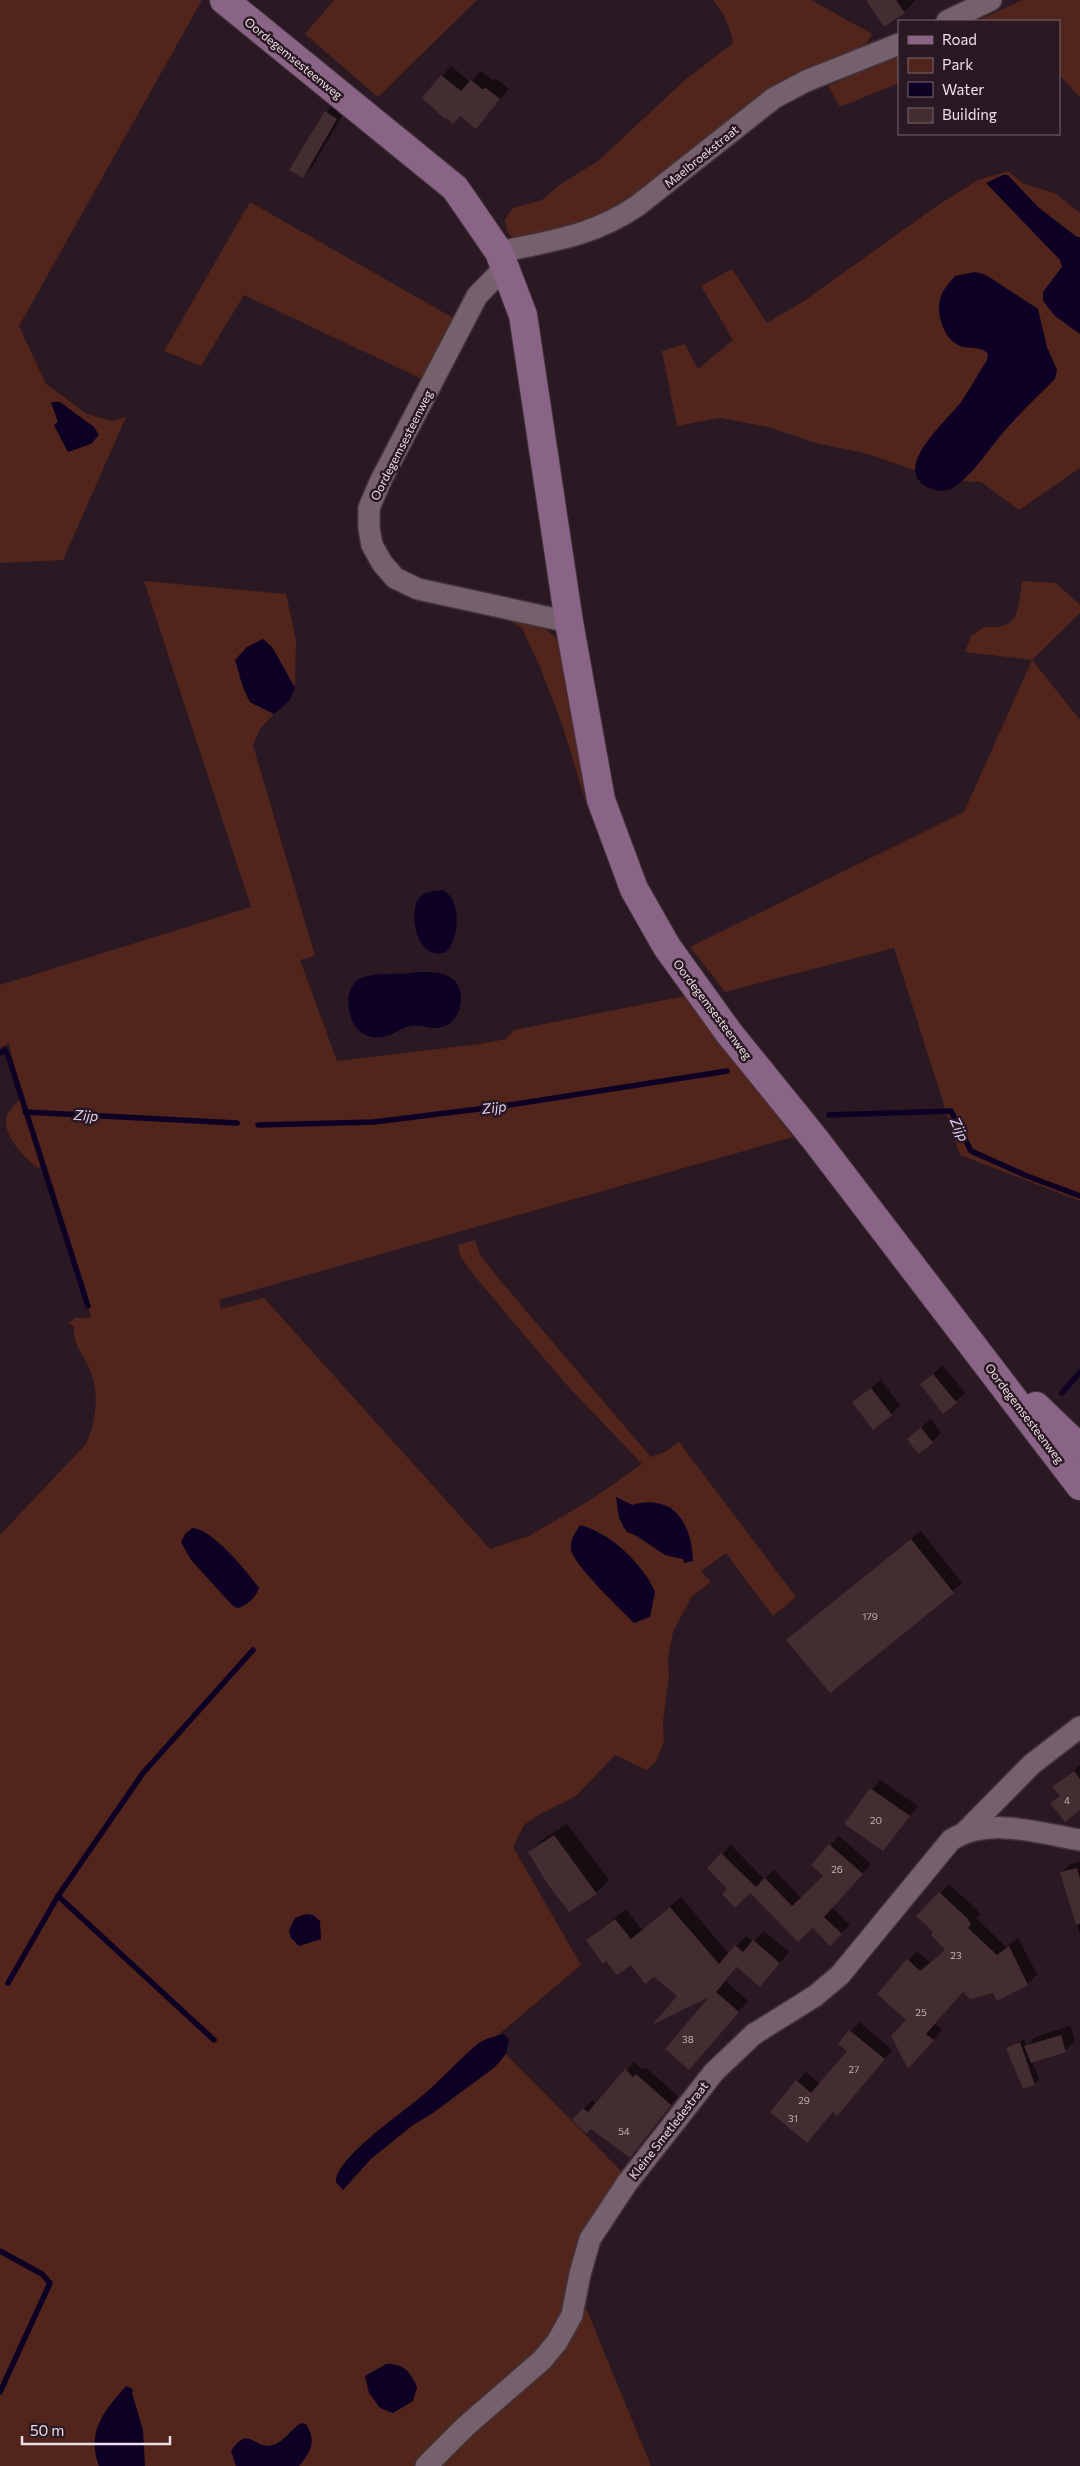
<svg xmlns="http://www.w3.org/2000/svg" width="1080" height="2466" font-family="Commissioner,sans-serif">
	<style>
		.green { fill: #51251b; fill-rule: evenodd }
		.water { fill: #0d0024 }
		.shadow { fill: #0007 }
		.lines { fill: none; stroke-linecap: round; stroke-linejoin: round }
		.stream { stroke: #0d0024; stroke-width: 5.5 }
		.building { fill: #432d30 }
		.street-casing { stroke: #42343b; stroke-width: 24 }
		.secondary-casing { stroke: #42343b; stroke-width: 30 }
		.street { stroke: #76606c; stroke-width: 21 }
		.secondary { stroke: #8a6486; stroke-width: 28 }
		.labels { text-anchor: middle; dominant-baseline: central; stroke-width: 5; stroke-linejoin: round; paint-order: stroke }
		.number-label { font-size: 10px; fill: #c2b3b9 }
		.street-label { font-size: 12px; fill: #ede0e7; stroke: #2a1822 }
		.water-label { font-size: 14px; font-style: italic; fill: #ddd2f8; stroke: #2a1822 }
	</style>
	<rect width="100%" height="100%" fill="#2a1822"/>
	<!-- green -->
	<g class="green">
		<path d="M0,0H202L19,326L46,384L87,414L111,421L126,417L63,560L0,563ZM52,402L94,427L68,452L55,425L58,422Z"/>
		<polygon points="334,0 477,0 378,97 305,34"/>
		<path d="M713,0H811L872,34L860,55L796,75L613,215L514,240L507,231L505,220L513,208L542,200L558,186L598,161L685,80L733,43C730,27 724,13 713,0Z"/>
		<polygon points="1023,0 1080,0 1080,97 1059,75 1059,21 976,21"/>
		<polygon points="899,55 899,83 840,107 828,86"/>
		<polygon points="1008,171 1024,184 1055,193 1080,213 1080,468 1019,510 981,482 942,480 868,454 816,443 768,427 720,418 677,426 662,351 685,344 698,369 733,340 701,286 732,269 767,323 804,301 938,205 978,180"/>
		<polygon points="250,202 455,319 422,379 244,295 201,366 164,351"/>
		<path d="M144,581L286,594L296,640L295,688L272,647L239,677L250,702L274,714L260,729L253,745L315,956L300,960L337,1061L480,1044L506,1039L514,1030L685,996L793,1137L219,1300L221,1309L264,1298L490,1549L529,1536L592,1499L642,1464L564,1382L472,1273L460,1256L458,1245L475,1240L480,1254L498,1278L651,1457L665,1452L679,1442L796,1597L773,1616L726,1553L701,1571L711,1582L692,1596L673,1632L668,1657L669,1676L663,1721L664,1741L656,1761L647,1770L615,1755L576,1796L540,1814L524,1825L513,1847L581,1965L492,2040L622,2172L585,2230L565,2306L546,2341L418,2466H0V1535L86,1444C96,1422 100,1394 90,1370C84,1355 72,1344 74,1327L69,1323L75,1318H91L46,1165L38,1168C25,1159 0,1133 7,1115C10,1109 16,1103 20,1099L9,1043L0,1048V985L251,907ZM616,1497L632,1505L671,1507L677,1516L683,1559L665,1555L623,1528ZM571,1551L648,1577L655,1592L635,1623L600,1589Z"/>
		<path d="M1022,581L1056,583L1080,605V613L1032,660L1080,720V1201L960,1155L894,948L725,992L690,947L964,812L1032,660L965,652L971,636L984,627C1020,631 1018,609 1022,581Z"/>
		<path d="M504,617C527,621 546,625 561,643L586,803L563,727L540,667L522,628Z"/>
		<polygon points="586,2308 651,2466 436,2466 554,2360 572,2338"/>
	</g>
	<!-- water -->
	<g class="water">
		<polygon points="1003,175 1008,175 1038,207 1077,237 1080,237 1080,334 1055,316 1043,301 1043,292 1062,267 1060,260 986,183"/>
		<path d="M975,272L986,275L1038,309L1047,347L1057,370L1055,379C1039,395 1022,411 1007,428C990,447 975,473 954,487C947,492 940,491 932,489C886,472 947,421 961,402C970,389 978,374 987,360L988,354C981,345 968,350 958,345C943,337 935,312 941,296C944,288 950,282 955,276Z"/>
		<polygon points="60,402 94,427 99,435 91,444 68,452 54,425 58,422 51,402"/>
		<polygon points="263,639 272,647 295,688 290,700 274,714 250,702 244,690 235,660 247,647"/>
		<path d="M442,890C462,898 460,939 446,952C416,963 407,909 420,897C425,891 435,891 442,890Z"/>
		<path d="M418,972C436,972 460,972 461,997C462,1012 452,1028 435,1028C428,1028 420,1025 412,1026C397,1027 387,1044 366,1035C346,1027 341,987 361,978C378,971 400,976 418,972Z"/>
		<path d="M616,1497L632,1505C673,1493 692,1523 693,1561L684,1563L683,1559L665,1555L638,1536L627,1532L619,1518Z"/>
		<path d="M580,1525C611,1533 642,1563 655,1592L650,1617L634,1623C622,1610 573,1565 571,1549C570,1539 575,1533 580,1525Z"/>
		<path d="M192,1528C212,1528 247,1572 259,1588C256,1597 247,1606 237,1608L232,1605L191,1560L181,1542L185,1534Z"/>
		<polygon points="306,1914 313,1915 320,1921 321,1939 299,1946 291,1938 289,1930 295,1918"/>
		<path d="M504,2034L509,2040L506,2054L495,2067L433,2113L413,2125L371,2159L343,2190L336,2182C335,2158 405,2111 423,2095C443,2078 459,2059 479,2043C486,2038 496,2036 504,2034Z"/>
		<path d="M386,2364C403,2363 411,2372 417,2387L413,2401L393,2413L380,2408L369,2393L365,2376Z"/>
		<path d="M126,2386L133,2389L132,2393L143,2430L145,2466H99C86,2432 104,2411 126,2386Z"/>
		<path d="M301,2423L306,2424C317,2441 311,2452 299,2466H236L231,2451C249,2424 254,2450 273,2445C284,2442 291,2429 301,2423Z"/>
	</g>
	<!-- shadow -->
	<g class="shadow">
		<polygon points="868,0 916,0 904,12 884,25"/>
		<polygon points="451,66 470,82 481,71 492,80 496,79 509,89 476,127 461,115 424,98"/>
		<polygon points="335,103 346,109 312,167 302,176 326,112"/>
		<polygon points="943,1365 965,1393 943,1413 921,1384"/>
		<polygon points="881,1380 900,1405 891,1415 854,1402"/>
		<polygon points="931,1419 941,1433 932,1442 908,1439"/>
		<polygon points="921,1531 962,1583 830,1692 788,1640"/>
		<polygon points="1080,1765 1080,1809 1052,1804 1060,1795 1054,1787"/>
		<polygon points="880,1780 918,1806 883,1849 846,1823"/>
		<polygon points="567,1824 609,1880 596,1893 569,1910 530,1853 542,1840"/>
		<polygon points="839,1836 871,1864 832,1907 850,1925 830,1944 813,1926 750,1891 729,1889 709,1868 731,1845 763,1878 759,1882 761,1883 774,1870 802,1899 825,1875 812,1865"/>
		<polygon points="1080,1862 1080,1935 1062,1873 1070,1864"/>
		<polygon points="949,1884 976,1909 980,1914 976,1918 1006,1947 1018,1938 1037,1974 1028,1984 997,1999 993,1991 985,1995 983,1993 964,1991 935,2024 942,2030 917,2058 907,2020 878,1994 917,1951 930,1962 946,1949 935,1932 918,1916"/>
		<polygon points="681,1897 729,1954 746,1936 753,1942 764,1931 789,1952 760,1985 738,1966 726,1981 748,2001 689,2068 714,1993 679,1996 654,1976 631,1963 606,1959 587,1940 626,1909 642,1930"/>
		<polygon points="859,2022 892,2050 846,2105 834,2111 816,2132 772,2111 806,2072 820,2084 848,2050 840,2043"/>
		<polygon points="1070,2026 1075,2041 1065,2051 1032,2061 1039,2079 1034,2084 1007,2048 1024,2039 1027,2046 1035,2037"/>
		<polygon points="634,2062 642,2070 645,2067 678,2096 630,2156 591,2127 573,2120 592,2100 597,2104"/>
	</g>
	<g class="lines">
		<!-- stream -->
		<g class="stream">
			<polyline points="0,1053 5,1050 9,1058 88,1306"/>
			<polyline points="25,1112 237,1123"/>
			<polyline points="829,1115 951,1111 971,1151 1027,1176 1080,1196"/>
			<polyline points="258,1125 374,1122 503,1106 727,1071"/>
			<polyline points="1062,1393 1080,1372"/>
			<polyline points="58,1896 214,2040"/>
			<polyline points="8,1983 58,1896 143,1773 253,1650"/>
			<polyline points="0,2251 42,2274 50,2283 0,2392"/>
		</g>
	</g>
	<!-- building -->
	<g class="building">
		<polygon points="866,0 896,0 905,13 884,27"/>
		<polygon points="441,75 461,91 471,80 482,89 486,88 500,99 476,129 460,116 453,124 446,118 445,119 422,98"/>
		<polygon points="325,111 337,119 303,178 289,170"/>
		<polygon points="933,1374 957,1403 943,1414 920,1384"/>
		<polygon points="871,1388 892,1415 873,1430 852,1402"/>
		<polygon points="921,1427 933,1443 918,1454 907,1439"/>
		<polygon points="911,1539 954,1593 830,1693 786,1640"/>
		<polygon points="1074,1771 1080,1779 1080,1810 1065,1822 1050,1803 1060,1796 1052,1787"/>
		<polygon points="870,1788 910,1816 883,1851 844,1824"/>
		<polygon points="554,1835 597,1894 569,1912 549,1886 528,1852"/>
		<polygon points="829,1844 863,1874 824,1917 842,1934 830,1946 813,1928 798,1942 750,1893 735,1908 722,1894 727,1889 707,1868 721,1853 756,1887 765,1878 792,1906 823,1876 811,1865"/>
		<polygon points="1077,1868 1080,1879 1080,1924 1076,1925 1060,1872"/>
		<polygon points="939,1892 967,1918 971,1924 968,1928 997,1955 1009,1946 1028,1985 997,2001 993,1993 970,1999 963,1992 926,2034 934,2040 908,2069 891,2036 906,2020 877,1994 907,1959 920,1971 945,1950 931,1935 933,1932 916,1916"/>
		<polygon points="670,1907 719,1964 735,1945 743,1952 753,1940 780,1963 760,1987 737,1967 716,1992 739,2012 689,2070 665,2049 709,1997 652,2025 677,1996 654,1977 645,1984 631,1965 617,1975 606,1961 603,1964 586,1940 615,1919 631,1939"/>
		<polygon points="849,2030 885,2059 837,2116 833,2112 807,2143 770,2112 796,2080 811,2093 847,2051 838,2044"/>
		<polygon points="1061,2035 1066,2052 1031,2063 1024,2046"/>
		<polygon points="1020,2042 1035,2085 1023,2089 1006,2048"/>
		<polygon points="625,2069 633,2077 636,2074 671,2105 630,2158 591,2129 586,2134 572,2120 583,2108 588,2112"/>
	</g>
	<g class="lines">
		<!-- street casing -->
		<g class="street-casing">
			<g id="street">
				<polyline points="947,21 991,0"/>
				<path d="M499,252C551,241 593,236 637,206L774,98L806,81L899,44"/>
				<polyline points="505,267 477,296 381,480 369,508 369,528 372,545 382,563 395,578 418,589 569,622"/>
				<polyline points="965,1832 1032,1764 1080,1727"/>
				<path d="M426,2466L466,2426L542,2360L557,2342L572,2315L580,2274L590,2239L627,2183L714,2072L754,2034L815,1996L840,1975L951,1840C989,1816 1038,1833 1080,1840"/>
			</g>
		</g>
		<!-- secondary casing -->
		<g class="secondary-casing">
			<g id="secondary">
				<polyline points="224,0 455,188 499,252 523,315 569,622 601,800 634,889 667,947 729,1033 814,1138 1080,1486"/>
				<polyline points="1036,1406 1080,1448"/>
			</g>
		</g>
		<!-- street -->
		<use href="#street" class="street"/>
		<!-- secondary -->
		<use href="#secondary" class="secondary"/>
	</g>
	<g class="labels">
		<!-- number labels -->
		<g class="number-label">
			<text x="870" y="1616">179</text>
			<text x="1067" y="1800">4</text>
			<text x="876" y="1820">20</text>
			<text x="837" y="1869">26</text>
			<text x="956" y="1955">23</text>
			<text x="921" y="2012">25</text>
			<text x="688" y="2039">38</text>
			<text x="854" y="2069">27</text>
			<text x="804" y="2100">29</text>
			<text x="793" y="2118">31</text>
			<text x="624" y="2131">54</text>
		</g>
		<!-- street labels -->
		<g class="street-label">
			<text transform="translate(294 58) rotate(39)">Oordegemsesteenweg</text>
			<text transform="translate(701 156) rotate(-39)">Maelbroekstraat</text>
			<text transform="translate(401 445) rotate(-63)">Oordegemsesteenweg</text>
			<text transform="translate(713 1009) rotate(53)">Oordegemsesteenweg</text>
			<text transform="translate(1025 1413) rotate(53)">Oordegemsesteenweg</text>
			<text transform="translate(668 2130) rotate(-52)">Kleine Smetledestraat</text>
		</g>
		<!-- water labels -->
		<g class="water-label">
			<text transform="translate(494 1107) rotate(-7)">Zijp</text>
			<text transform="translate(86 1115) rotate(3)">Zijp</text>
			<text transform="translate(960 1129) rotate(64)">Zijp</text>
		</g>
	</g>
	<!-- legend -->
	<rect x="898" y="20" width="162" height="115" fill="#2a1822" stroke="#786871"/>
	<rect x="908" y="36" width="25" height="8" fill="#8a6486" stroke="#786871"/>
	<text x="942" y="45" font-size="15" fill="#ede0e7">Road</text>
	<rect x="908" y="58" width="25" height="15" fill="#51251b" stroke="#786871"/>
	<text x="942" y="70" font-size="15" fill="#ede0e7">Park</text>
	<rect x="908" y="82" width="25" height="15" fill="#0d0024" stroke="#786871"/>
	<text x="942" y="95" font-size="15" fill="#ede0e7">Water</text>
	<rect x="908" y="108" width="25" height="15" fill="#432d30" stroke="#786871"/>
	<text x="942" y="120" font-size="15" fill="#ede0e7">Building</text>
	<!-- scale -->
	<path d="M22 2436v8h148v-8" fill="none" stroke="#ede0e7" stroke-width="2.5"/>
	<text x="30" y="2436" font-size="15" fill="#ede0e7" stroke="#2a1822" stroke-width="4" paint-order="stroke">50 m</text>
</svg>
